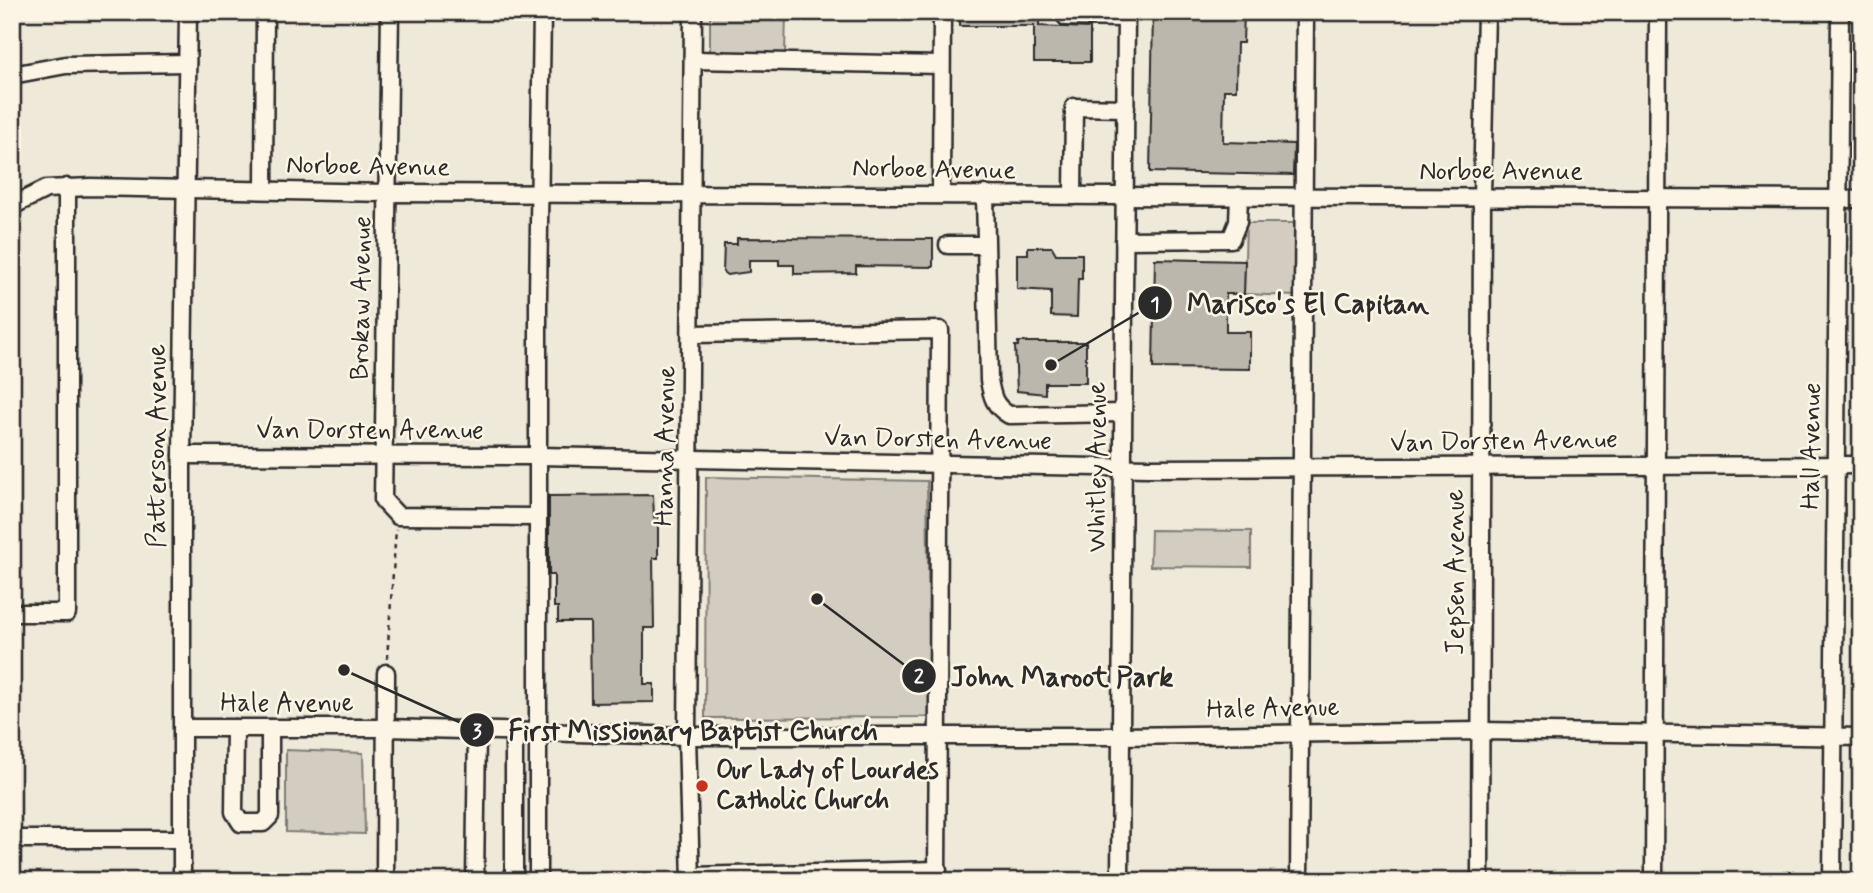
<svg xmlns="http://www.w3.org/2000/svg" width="1873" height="893" font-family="Mynerve,sans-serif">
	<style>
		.green { fill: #d2cdc0; stroke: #7e7c76; stroke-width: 2 }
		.building { fill: #bcb7ac; stroke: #2b2b2b; stroke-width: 2 }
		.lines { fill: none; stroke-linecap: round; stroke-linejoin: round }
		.minor-casing { stroke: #2b2b2b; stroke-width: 21 }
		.path { stroke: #2b2b2b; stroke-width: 2.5; stroke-dasharray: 5 5; stroke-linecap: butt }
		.minor { stroke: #fcf5e5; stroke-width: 16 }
		.poi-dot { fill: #c8321e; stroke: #fcf5e5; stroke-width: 2.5 }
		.labels { text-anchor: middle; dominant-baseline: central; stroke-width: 5; stroke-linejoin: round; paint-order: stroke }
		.street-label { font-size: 26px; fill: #2b2b2b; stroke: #fcf5e5 }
		.poi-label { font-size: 26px; font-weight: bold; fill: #2b2b2b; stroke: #fcf5e5; text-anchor: start }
		.leader { fill: none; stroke: #2b2b2b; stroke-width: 2.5 }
		.callout-dot { fill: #2b2b2b; stroke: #fcf5e5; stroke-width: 2.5 }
		.mark-label { font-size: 21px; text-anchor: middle; font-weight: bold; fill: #fff }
		.callout-label { font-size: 28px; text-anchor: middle; font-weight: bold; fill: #2b2b2b; stroke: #fcf5e5; stroke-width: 5; stroke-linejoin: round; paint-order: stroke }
	</style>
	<rect width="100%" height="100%" fill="#efe9da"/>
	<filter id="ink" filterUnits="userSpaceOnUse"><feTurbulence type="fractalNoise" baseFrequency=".0143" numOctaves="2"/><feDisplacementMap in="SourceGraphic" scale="14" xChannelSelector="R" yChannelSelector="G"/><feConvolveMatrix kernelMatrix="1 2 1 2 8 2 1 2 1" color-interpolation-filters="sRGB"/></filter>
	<g filter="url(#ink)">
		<!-- green -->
		<g class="green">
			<polygon points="710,12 786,12 785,54 710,52"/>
			<polygon points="1246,223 1295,223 1295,296 1244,294"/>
			<polygon points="706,477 927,481 930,717 705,718"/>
			<polygon points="1151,530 1251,531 1251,567 1150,566"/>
			<polygon points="286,750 363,753 365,834 286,832"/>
		</g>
		<!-- building -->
		<g class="building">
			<polygon points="960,12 1039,12 1039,26 1090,28 1090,62 1034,62 1034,26 960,26"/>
			<polygon points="1153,12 1244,12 1243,43 1237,43 1236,90 1224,90 1223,142 1294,144 1293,175 1150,172"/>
			<polygon points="737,238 933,239 933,267 856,266 856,273 794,274 794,265 779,265 779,260 749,260 749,272 727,275 723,272 724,244 737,244"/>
			<polygon points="1028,247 1052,247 1056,254 1082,254 1082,279 1078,279 1077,317 1051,316 1051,291 1017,289 1017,254 1028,254"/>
			<polygon points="1155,259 1245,261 1244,294 1226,294 1226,332 1250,332 1250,369 1153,368"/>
			<polygon points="1018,342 1086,342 1086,383 1045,383 1045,394 1017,391 1015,346 1018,346"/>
			<polygon points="653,495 654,517 658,517 658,558 653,558 654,628 644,628 644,684 654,684 654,702 591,703 590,622 558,622 558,607 554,607 554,575 549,575 549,496"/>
		</g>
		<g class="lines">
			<!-- minor casing -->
			<g class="minor-casing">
				<g id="minor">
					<polyline points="390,12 383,500 398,516 538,517"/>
					<polyline points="1066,12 1066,17 1126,18"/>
					<polyline points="693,60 941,65"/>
					<polyline points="12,75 66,65 187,63"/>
					<polyline points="264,190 265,12"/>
					<polyline points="941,193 942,12"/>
					<path d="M985,194L989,380C992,397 994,406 1009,415L1122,413"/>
					<polyline points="1073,196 1074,107 1126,108"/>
					<polyline points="12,206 46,189 91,187 388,193 1861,199"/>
					<polyline points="1124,240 1231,239 1238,222 1239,196"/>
					<polyline points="948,245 985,245"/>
					<polyline points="692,334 940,330 937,881"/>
					<polyline points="182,455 538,456 1148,468 1861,465"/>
					<polyline points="12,613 67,613 67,187"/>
					<polyline points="183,728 386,728 687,736 1121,736 1480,731 1861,737"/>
					<polyline points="235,728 234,812 241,823 263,823 270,816 270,728"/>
					<polyline points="514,733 514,881"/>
					<polyline points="12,839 181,839"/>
					<polyline points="690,876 938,870"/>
					<polyline points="182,881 182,455 188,12"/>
					<polyline points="385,881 386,673"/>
					<polyline points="475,881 477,732"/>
					<polyline points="538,881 538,296 542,12"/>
					<polyline points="691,881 687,736 693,12"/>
					<polyline points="1120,881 1126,12"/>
					<polyline points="1299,881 1305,12"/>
					<polyline points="1480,881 1482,196 1486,12"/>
					<polyline points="1654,881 1658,12"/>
					<polyline points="1832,881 1840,12"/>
				</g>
			</g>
			<!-- path -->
			<polyline class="path" points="387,659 396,529"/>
			<!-- minor -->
			<use href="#minor" class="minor"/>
		</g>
	</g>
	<!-- markers -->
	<circle class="poi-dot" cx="702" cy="786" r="7"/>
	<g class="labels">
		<!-- street labels -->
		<g class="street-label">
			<text transform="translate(368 167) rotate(1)">Norboe Avenue</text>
			<text transform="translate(934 170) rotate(1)">Norboe Avenue</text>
			<text x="1501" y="172">Norboe Avenue</text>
			<text transform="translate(362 298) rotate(-89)">Brokaw Avenue</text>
			<text x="370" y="431">Van Dorsten Avenue</text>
			<text transform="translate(938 440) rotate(1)">Van Dorsten Avenue</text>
			<text transform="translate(1504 442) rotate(-1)">Van Dorsten Avenue</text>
			<text transform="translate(158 446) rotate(-90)">Patterson Avenue</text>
			<text transform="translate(666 446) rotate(-89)">Hanna Avenue</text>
			<text transform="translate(1812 446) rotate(-89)">Hall Avenue</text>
			<text transform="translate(1098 467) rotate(-90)">Whitley Avenue</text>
			<text transform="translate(1456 572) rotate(-90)">Jepsen Avenue</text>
			<text x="287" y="704">Hale Avenue</text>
			<text transform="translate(1273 709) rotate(-1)">Hale Avenue</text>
		</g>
		<!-- poi labels -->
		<g class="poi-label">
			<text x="716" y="771">Our Lady of Lourdes<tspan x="716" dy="30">Catholic Church</tspan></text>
		</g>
	</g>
	<!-- callouts -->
	<path class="leader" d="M1051 365L1155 303M817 599L919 676M344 670L477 730"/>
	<g class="callout-dot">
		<circle cx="1051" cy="365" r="7"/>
		<circle cx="817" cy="599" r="7"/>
		<circle cx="344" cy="670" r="7"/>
		<circle cx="1155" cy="303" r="18"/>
		<circle cx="919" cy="676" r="18"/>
		<circle cx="477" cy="730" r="18"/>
	</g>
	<g class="mark-label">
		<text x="1155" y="311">1</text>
		<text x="919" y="683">2</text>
		<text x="477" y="738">3</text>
	</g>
	<g class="callout-label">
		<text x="1308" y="313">Marisco's El Capitan</text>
		<text x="1062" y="686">John Maroot Park</text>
		<text x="693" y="740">First Missionary Baptist Church</text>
	</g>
	<!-- margin -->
	<rect width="1873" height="893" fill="none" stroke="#fcf5e5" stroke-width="42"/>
	<rect x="21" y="21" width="1831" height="851" fill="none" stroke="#2b2b2b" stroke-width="2.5" filter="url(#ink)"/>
</svg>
